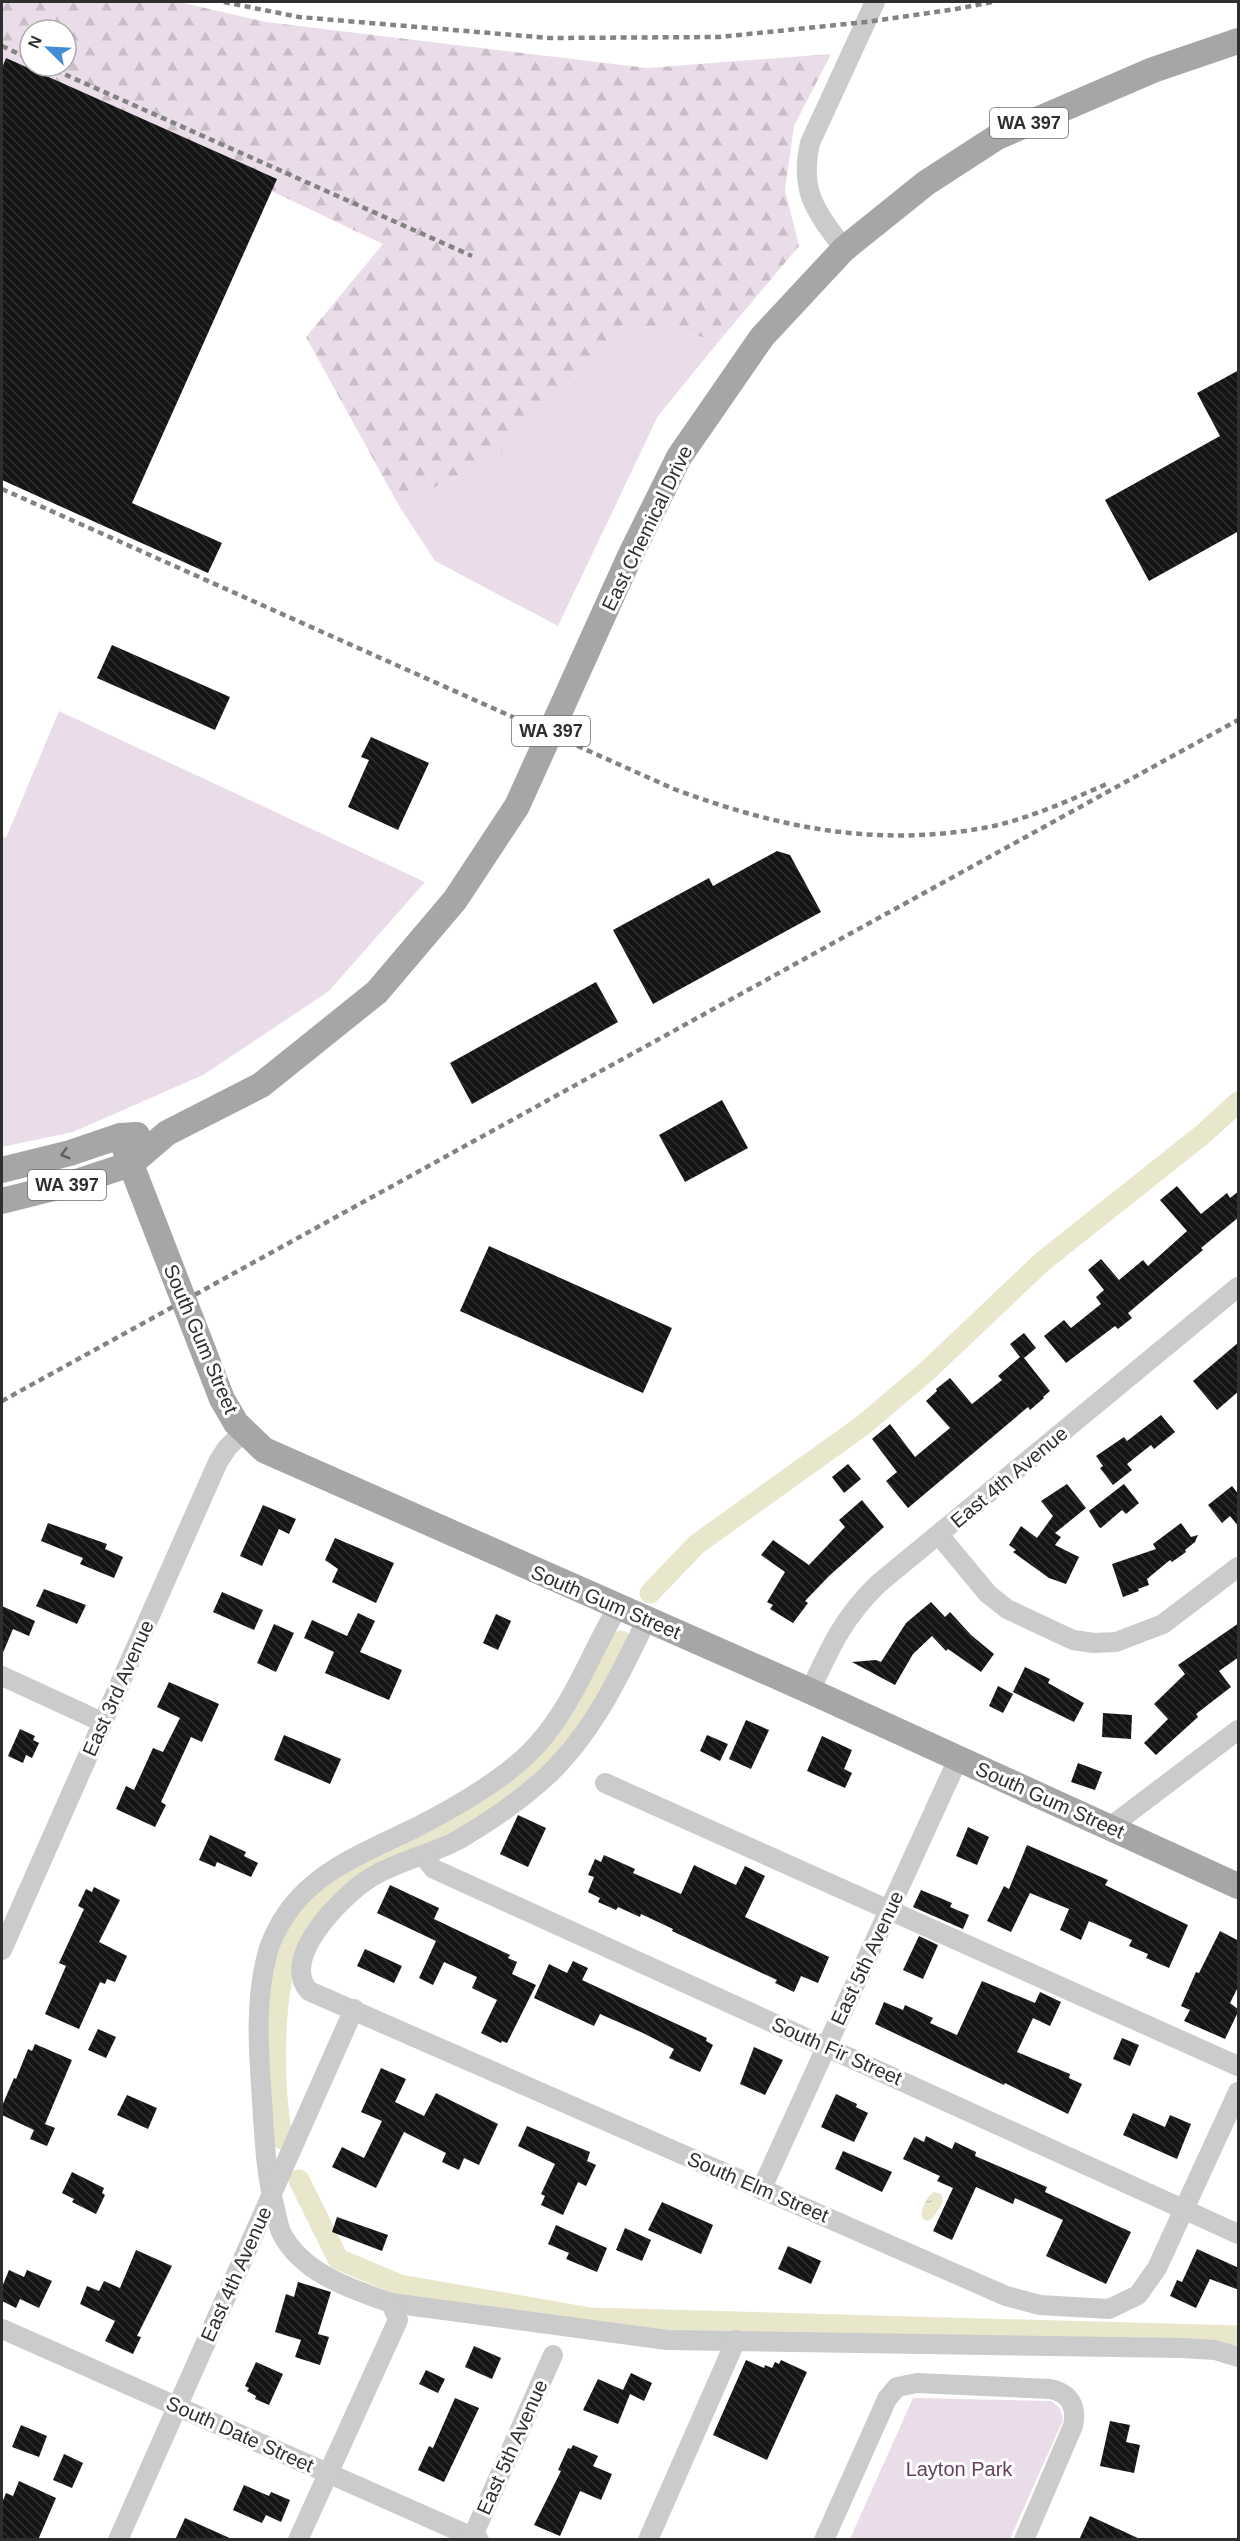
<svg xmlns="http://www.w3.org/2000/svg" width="1240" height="2541" font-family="Helvetica,sans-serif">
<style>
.green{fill:#eadde9}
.forest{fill:url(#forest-firs);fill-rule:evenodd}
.water{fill:url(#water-ripples)}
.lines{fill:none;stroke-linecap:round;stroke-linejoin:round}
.canal{stroke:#e8e6cb;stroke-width:21}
.building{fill:url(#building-back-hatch)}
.minor{stroke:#cbcbcb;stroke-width:20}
.major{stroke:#a6a6a6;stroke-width:26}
.rail{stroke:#838383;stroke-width:4.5;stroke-dasharray:6 4.5;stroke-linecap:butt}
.oneway{stroke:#5e5e5e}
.labels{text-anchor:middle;stroke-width:6;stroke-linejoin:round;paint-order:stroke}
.shield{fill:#fff;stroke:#6d6d6d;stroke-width:1.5}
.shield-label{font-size:18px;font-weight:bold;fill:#2e2e2e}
.street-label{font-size:20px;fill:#2e2e2e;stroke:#fff}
.park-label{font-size:20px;fill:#654061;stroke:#fff}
</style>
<defs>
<pattern id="forest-firs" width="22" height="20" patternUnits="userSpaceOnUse" patternTransform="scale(1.5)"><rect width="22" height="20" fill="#eadde9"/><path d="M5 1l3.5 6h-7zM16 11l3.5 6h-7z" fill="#c9bec8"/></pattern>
<pattern id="water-ripples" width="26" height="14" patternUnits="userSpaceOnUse" patternTransform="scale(1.5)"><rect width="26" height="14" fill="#e8e6cb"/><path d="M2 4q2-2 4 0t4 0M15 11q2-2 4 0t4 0" fill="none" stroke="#c7c6af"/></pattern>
<pattern id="building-back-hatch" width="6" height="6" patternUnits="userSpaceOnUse" patternTransform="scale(1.5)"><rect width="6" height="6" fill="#151515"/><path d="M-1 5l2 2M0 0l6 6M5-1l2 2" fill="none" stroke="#2f2f2f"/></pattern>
</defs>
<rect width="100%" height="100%" fill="#fff"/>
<g class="green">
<path d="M625,324L720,340L658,416L558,626L435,561L398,504L499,457Z"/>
<path d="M59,711L425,882L329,991L203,1075L73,1132L2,1147V836L6,838Z"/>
<path d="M913,2398L1051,2401L1060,2408L1063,2420L1010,2539H850Z"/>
</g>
<path class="forest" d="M2,2H179L266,22L647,68L831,54L794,126L785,190L799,246L720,340L625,324L499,457L398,504L306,337L383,244L2,63ZM30,30H66V66H30Z"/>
<path class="water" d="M934,2192L941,2194L943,2202L933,2218L927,2221L922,2218C920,2210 927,2196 934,2192Z"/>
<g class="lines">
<g class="canal">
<path d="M650,1593L697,1544L862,1426L927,1371L1043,1261L1202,1135L1238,1102"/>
<path d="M282,2139C273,2083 270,1990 295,1938C310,1907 344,1875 375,1859C408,1842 446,1833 478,1813C548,1769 583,1712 621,1641"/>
<path d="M299,2180L338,2259L400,2285L590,2318L1238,2336"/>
</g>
</g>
<g class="building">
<path d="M6,58L277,179L132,503L222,543L208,573L2,480V68Z"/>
<path d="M1239,370V531L1149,581L1105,500L1220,436L1197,393Z"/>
<path d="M112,645L230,697L215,730L97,678Z"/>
<path d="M371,737L429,763L398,830L348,807L369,760L361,757Z"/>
<path d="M777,851L790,855L821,912L653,1004L613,930L709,878L713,886Z"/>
<path d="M596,982L618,1022L472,1104L450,1063Z"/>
<path d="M722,1100L748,1148L685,1182L659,1135Z"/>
<path d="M1177,1186L1201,1214L1227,1193L1230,1198L1239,1191V1217L1201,1248L1203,1250L1128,1313L1132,1318L1118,1329L1115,1326L1066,1363L1044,1336L1064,1320L1071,1328L1101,1304L1096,1297L1104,1290L1088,1270L1101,1259L1119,1280L1143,1260L1148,1266L1187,1231L1160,1200Z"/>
<path d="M489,1246L672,1328L643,1393L460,1311Z"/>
<path d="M1024,1333L1036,1348L1024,1358L1050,1391L1043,1397L1044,1398L1030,1410L1028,1407L908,1508L886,1481L897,1472L872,1439L890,1424L915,1457L950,1428L926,1401L937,1391L936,1389L950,1378L972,1404L1002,1380L998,1376L1020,1357L1010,1344Z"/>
<path d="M1239,1342V1391L1217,1410L1193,1381Z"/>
<path d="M1161,1415L1175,1432L1154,1449L1151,1445L1127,1464L1132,1470L1113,1485L1100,1468L1103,1466L1096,1456L1124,1437L1127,1441Z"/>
<path d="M848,1464L861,1479L844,1493L832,1477Z"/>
<path d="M1067,1484L1086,1508L1055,1533L1061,1537L1055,1545L1079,1557L1066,1584L1049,1578L1013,1552L1016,1550L1009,1545L1021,1526L1037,1538L1053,1516L1041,1501Z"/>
<path d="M1124,1484L1139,1503L1126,1514L1122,1510L1101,1528L1099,1527L1089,1511Z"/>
<path d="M1232,1486L1239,1495V1527L1230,1516L1222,1523L1208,1505Z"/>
<path d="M862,1500L884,1527L829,1576L805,1601L808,1603L793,1623L770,1609L773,1605L767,1602L785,1572L761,1555L773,1540L809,1565L845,1527L839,1520Z"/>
<path d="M263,1505L296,1519L289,1534L279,1529L262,1566L240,1556Z"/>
<path d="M48,1523L107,1544L105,1549L123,1557L114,1578L80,1564L83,1558L41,1541Z"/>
<path d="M1181,1523L1191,1537L1198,1535L1195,1542L1185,1550L1186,1552L1172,1562L1170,1560L1147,1579L1149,1585L1138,1589L1139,1591L1123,1597L1112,1564L1156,1549L1153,1544Z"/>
<path d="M335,1538L394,1563L376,1603L332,1582L338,1569L325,1560Z"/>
<path d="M44,1589L86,1605L77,1624L36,1606Z"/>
<path d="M222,1592L263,1610L254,1630L213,1612Z"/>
<path d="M931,1602L945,1617L950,1612L971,1635L994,1654L981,1672L948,1649L946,1651L932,1636L913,1654L895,1685L852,1662L876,1660L881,1662L906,1623Z"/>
<path d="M2,1606L35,1621L29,1636L13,1629L2,1655Z"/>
<path d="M358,1613L375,1621L360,1652L402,1670L389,1700L325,1673L334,1652L304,1638L312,1620L347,1636Z"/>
<path d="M496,1614L511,1621L498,1650L483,1643Z"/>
<path d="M1239,1623V1657L1219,1671L1231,1687L1196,1714L1198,1717L1156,1755L1144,1743L1168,1719L1154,1704L1185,1674L1178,1665Z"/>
<path d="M274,1624L294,1633L276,1672L257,1663Z"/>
<path d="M1025,1667L1050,1679L1048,1683L1084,1703L1074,1722L1013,1692Z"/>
<path d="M169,1682L219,1704L202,1742L191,1737L161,1802L166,1805L155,1827L116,1809L126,1786L134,1790L153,1748L163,1752L180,1718L157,1707Z"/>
<path d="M998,1686L1013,1694L1003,1713L989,1706Z"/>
<path d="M1103,1713L1132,1715L1131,1739L1102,1737Z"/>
<path d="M746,1720L769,1730L751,1769L729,1759Z"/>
<path d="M20,1729L35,1736L33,1740L39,1743L32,1758L26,1755L23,1763L8,1756Z"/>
<path d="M284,1735L341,1759L330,1784L274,1760Z"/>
<path d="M707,1735L728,1744L720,1761L700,1751Z"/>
<path d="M822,1736L852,1750L844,1769L852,1773L845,1788L807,1771Z"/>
<path d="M1078,1763L1102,1772L1095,1790L1071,1782Z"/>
<path d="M518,1815L546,1828L528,1867L500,1854Z"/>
<path d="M968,1827L989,1837L977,1865L956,1856Z"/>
<path d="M210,1835L246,1852L244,1856L258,1863L251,1877L217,1862L215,1867L199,1860Z"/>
<path d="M1027,1845L1108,1880L1105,1885L1188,1925L1169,1968L1146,1958L1148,1954L1129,1946L1132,1940L1089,1921L1081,1940L1060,1930L1069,1909L1030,1893L1011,1932L987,1921L1004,1886L1009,1889Z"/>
<path d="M604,1855L635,1869L633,1873L681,1894L694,1865L736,1885L745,1866L765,1876L745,1917L829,1957L818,1983L801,1976L794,1992L775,1983L777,1980L672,1931L673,1929L641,1914L640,1917L618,1907L616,1910L598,1902L600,1898L588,1892L594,1877L588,1875L595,1859L601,1862Z"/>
<path d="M390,1885L439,1908L434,1919L510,1955L508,1958L517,1962L512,1974L536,1985L507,2043L502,2041L501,2043L481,2033L497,2000L472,1988L477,1977L444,1962L433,1985L419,1978L436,1941L377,1913Z"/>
<path d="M94,1887L120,1900L99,1942L127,1956L115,1982L107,1979L105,1984L100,1982L79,2029L45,2014L66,1966L59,1963L84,1909L78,1906L86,1889L92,1892Z"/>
<path d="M921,1890L952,1903L950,1907L969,1915L963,1929L913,1907Z"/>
<path d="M1220,1931L1239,1941V1985L1230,2003L1239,2010L1225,2039L1184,2021L1190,2010L1181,2006L1196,1972L1199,1973Z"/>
<path d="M919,1936L938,1945L923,1979L903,1970Z"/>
<path d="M365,1949L402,1966L394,1983L357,1966Z"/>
<path d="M573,1961L588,1968L582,1980L707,2038L706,2041L713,2045L700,2072L669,2058L674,2049L643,2033L600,2014L594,2026L534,1998L549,1964L567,1973Z"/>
<path d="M982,1981L1035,2003L1040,1992L1061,2002L1050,2026L1033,2018L1017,2052L1070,2074L1069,2078L1082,2084L1068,2114L1005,2083L1004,2085L875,2024L884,2002L903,2010L905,2005L933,2018L930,2023L957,2035Z"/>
<path d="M98,2029L116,2037L106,2058L88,2050Z"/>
<path d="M1122,2038L1139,2045L1130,2066L1113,2059Z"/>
<path d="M35,2044L72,2060L45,2124L55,2128L47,2146L30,2139L34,2130L2,2115V2106L14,2078L16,2079L28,2049L32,2051Z"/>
<path d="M754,2047L783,2060L765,2095L740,2084Z"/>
<path d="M381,2068L406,2079L395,2102L424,2116L436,2093L498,2124L479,2165L464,2158L459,2170L442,2162L446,2153L404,2132L376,2188L332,2167L342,2147L364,2158L382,2121L361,2112Z"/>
<path d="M836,2094L857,2104L856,2107L868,2113L854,2142L821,2127Z"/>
<path d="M127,2095L157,2108L148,2129L117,2115Z"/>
<path d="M1133,2113L1165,2127L1170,2115L1191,2124L1177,2159L1123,2135Z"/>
<path d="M527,2126L590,2152L587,2161L596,2165L586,2186L578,2182L563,2215L541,2205L545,2196L541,2194L555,2164L518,2146Z"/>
<path d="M926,2136L952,2149L955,2142L976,2152L975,2156L1047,2187L1045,2192L1131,2232L1106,2284L1046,2256L1063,2220L1015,2198L1013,2204L976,2187L952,2240L933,2231L953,2188L937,2181L940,2176L903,2159L914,2137L924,2142Z"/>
<path d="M843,2151L892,2172L882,2192L835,2169Z"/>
<path d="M72,2172L104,2188L102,2193L105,2195L96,2214L72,2202L74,2199L62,2193Z"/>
<path d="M662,2202L713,2225L701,2254L648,2230Z"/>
<path d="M337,2217L388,2235L382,2251L332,2232Z"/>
<path d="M556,2225L607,2248L597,2272L566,2259L569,2253L548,2244Z"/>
<path d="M625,2228L651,2240L642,2261L616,2250Z"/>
<path d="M788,2246L821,2261L811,2284L778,2269Z"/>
<path d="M1197,2249L1239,2268V2290L1210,2279L1196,2308L1170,2296L1177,2280L1182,2282Z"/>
<path d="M136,2250L172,2266L137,2336L141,2337L133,2354L105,2341L115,2321L80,2304L87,2286L99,2291L104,2281L120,2288Z"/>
<path d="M9,2270L24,2277L27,2270L52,2281L39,2308L20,2299L16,2308L2,2301V2287Z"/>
<path d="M298,2282L331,2292L318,2334L329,2337L320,2365L295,2357L301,2340L275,2332L286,2294L294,2297Z"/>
<path d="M474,2346L501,2358L492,2379L465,2367Z"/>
<path d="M746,2360L764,2368L765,2365L772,2368L775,2362L779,2364L781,2360L807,2372L767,2460L713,2435Z"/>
<path d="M256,2362L283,2374L269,2405L255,2399L256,2396L247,2391L249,2388L245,2386Z"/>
<path d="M426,2370L445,2379L438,2393L419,2384Z"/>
<path d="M631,2373L652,2383L644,2401L630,2394L618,2424L583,2410L598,2379L623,2390Z"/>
<path d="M455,2398L479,2408L444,2482L418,2470L429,2446L433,2448Z"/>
<path d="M1110,2421L1130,2425L1126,2442L1140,2445L1134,2473L1100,2466Z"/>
<path d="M21,2425L47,2436L39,2457L12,2447Z"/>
<path d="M573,2445L598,2456L593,2466L612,2474L601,2500L580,2491L560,2536L534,2525L561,2471L558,2470L568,2448L571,2449Z"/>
<path d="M64,2454L83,2463L72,2488L53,2480Z"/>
<path d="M19,2481L56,2498L38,2540H2V2503L6,2493L13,2496Z"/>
<path d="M244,2485L269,2496L271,2492L290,2500L281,2522L266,2515L262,2523L233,2510Z"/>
<path d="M1090,2516L1142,2540H1079Z"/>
<path d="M185,2518L234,2540H175Z"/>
</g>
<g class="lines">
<g class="minor">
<path d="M844,249C816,211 799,192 810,143L875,2"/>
<path d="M939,1535L988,1594L1007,1609L1073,1640L1094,1643L1116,1642L1163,1624L1238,1567"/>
<path d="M618,1607C588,1657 570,1715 526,1756C495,1785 454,1808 417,1827C370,1850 317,1869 287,1913C279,1924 270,1942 267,1955C253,2008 260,2064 263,2117C265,2149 267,2178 275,2209C277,2216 278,2225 281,2232C301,2273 351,2289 391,2303L667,2340L1181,2348L1215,2350L1238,2357"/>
<path d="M647,1619C620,1675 593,1733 547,1776C521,1800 489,1822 458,1840C430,1855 397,1861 370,1878C343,1895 279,1958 309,1991L1006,2296L1040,2305L1109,2309L1138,2295L1157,2268L1238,2092"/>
<path d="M2,1676L102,1722"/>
<path d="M810,1691C830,1648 843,1618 878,1584L1238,1287"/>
<path d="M605,1783L1238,2066"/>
<path d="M1110,1827L1238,1730"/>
<path d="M423,1856L434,1869L1238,2234"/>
<path d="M2,1950L218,1462L227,1448L243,1432"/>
<path d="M761,2190L958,1759"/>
<path d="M2,2329L479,2540"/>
<path d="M118,2540L354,2009"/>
<path d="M298,2540L398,2320L391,2303"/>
<path d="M471,2540L553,2355"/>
<path d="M648,2540L736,2340"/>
<path d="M824,2540L887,2399L897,2387L917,2383L1050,2389C1070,2393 1077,2406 1073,2426L1024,2540"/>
</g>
<g class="major">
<path d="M120,1136L222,1399L236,1423L264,1450L810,1691L1238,1886"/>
<path d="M2,1170L70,1153L120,1136L137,1135"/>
<path d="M2,1201L70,1184L131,1164L167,1133L261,1085L377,992L455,900L517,806L630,556L679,457L762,337L844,249L926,183L997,137L1153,70L1238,41"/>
</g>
<g class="rail">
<path d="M224,2L299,17L549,38L719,37L866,22L956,9L992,2"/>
<path d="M2,46L30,59"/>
<path d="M46,66L472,256"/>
<path d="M2,489L674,789C779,828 877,848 989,827C1031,818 1070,800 1109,783"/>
<path d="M2,1401L1238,720"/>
</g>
</g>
<defs><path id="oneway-chevron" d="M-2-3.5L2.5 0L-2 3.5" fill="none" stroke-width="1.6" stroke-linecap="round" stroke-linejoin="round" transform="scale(1.5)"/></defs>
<use class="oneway" href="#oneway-chevron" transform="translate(65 1154) rotate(164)"/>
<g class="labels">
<g class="shield">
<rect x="990" y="108" width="78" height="30" rx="4.5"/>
<rect x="512" y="716" width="78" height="30" rx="4.5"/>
<rect x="28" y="1170" width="78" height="30" rx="4.5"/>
</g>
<g class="shield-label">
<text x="1029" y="129">WA 397</text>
<text x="551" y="737">WA 397</text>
<text x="67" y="1191">WA 397</text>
</g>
<g class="street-label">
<text transform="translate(647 528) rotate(-64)" y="7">East Chemical Drive</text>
<text transform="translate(201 1339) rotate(67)" y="7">South Gum Street</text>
<text transform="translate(1009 1477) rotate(-40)" y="7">East 4th Avenue</text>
<text transform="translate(606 1602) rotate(23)" y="7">South Gum Street</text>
<text transform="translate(118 1688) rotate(-66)" y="7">East 3rd Avenue</text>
<text transform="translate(1050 1800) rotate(24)" y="7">South Gum Street</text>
<text transform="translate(867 1958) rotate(-65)" y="7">East 5th Avenue</text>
<text transform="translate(837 2051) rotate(24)" y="7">South Fir Street</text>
<text transform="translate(758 2187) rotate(23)" y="7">South Elm Street</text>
<text transform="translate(236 2274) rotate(-66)" y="7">East 4th Avenue</text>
<text transform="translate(240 2434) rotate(24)" y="7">South Date Street</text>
<text transform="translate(512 2447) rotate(-66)" y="7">East 5th Avenue</text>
</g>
<g class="park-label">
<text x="959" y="2476">Layton Park</text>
</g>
</g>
<rect width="1240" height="2541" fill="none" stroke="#2e2e2e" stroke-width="6"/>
<g transform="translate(48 48) rotate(294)"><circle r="28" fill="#ffffff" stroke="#ababab" stroke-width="1.5"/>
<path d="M0-4.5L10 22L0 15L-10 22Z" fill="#418cd3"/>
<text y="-9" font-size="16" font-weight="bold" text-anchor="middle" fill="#2e2e2e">N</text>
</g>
</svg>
